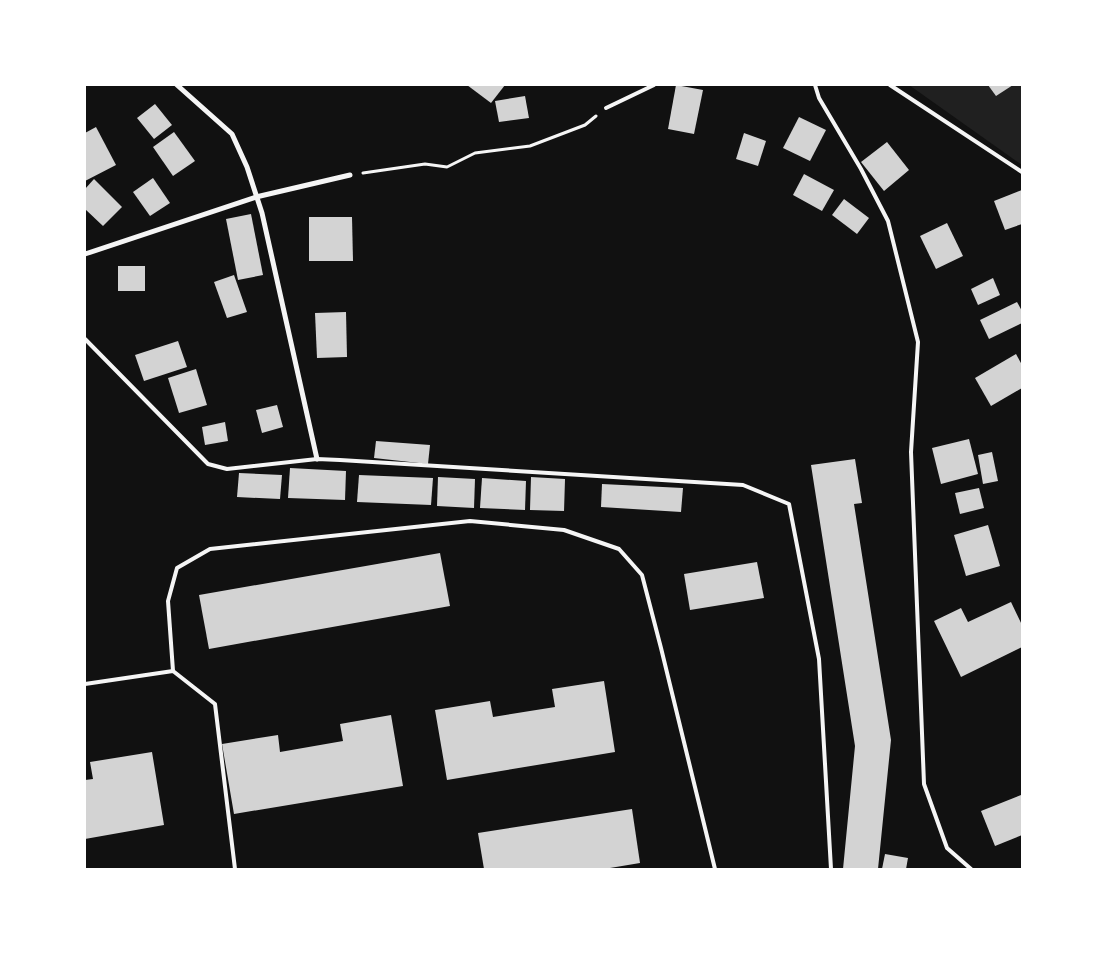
<svg xmlns="http://www.w3.org/2000/svg" width="1107" height="954" font-family="'Alegreya Sans',sans-serif">
<style>
.green{fill:#202020}
.building{fill:#d3d3d3}
.lines{fill:none;stroke-linecap:round;stroke-linejoin:round}
.path{stroke:#f5f5f5;stroke-width:3}
.service{stroke:#f5f5f5;stroke-width:4}
.minor{stroke:#f5f5f5;stroke-width:5}
</style>
<rect width="100%" height="100%" fill="#111"/>
<path class="green" d="M909,85H1022V165Z"/>
<g class="building">
<path d="M467,85H505L491,103Z"/>
<path d="M676,85L703,90L694,134L668,129Z"/>
<path d="M988,85H1013L996,96Z"/>
<path d="M525,96L529,118L499,122L495,101Z"/>
<path d="M155,104L172,125L154,139L137,118Z"/>
<path d="M799,117L826,130L810,161L783,148Z"/>
<path d="M96,127L116,165L85,181V133Z"/>
<path d="M174,132L195,161L173,176L153,147Z"/>
<path d="M744,133L766,141L758,166L736,159Z"/>
<path d="M887,142L909,170L884,191L861,162Z"/>
<path d="M804,174L834,190L822,211L793,195Z"/>
<path d="M153,178L170,203L150,216L133,192Z"/>
<path d="M94,179L122,207L103,226L85,209V189Z"/>
<path d="M1022,190V224L1005,230L994,201Z"/>
<path d="M844,199L869,218L857,234L832,215Z"/>
<path d="M251,214L263,275L238,280L226,219Z"/>
<path d="M309,217H352L353,261H309Z"/>
<path d="M947,223L963,256L936,269L920,236Z"/>
<rect x="118" y="266" width="27" height="25"/>
<path d="M234,275L247,312L227,318L214,282Z"/>
<path d="M993,278L1000,295L978,305L971,289Z"/>
<path d="M1017,302L1022,311V323L989,339L980,320Z"/>
<path d="M346,312L347,357L317,358L315,313Z"/>
<path d="M178,341L187,367L144,381L135,355Z"/>
<path d="M1016,354L1022,365V388L991,406L975,378Z"/>
<path d="M196,369L207,405L179,413L168,378Z"/>
<path d="M277,405L283,427L262,433L256,410Z"/>
<path d="M225,422L228,441L205,445L202,427Z"/>
<path d="M969,439L978,474L941,484L932,448Z"/>
<path d="M376,441L430,445L428,464L374,458Z"/>
<path d="M992,452L998,481L983,484L978,455Z"/>
<path d="M855,459L862,503L854,504L891,740L878,869H843L855,746L811,465Z"/>
<path d="M290,468L346,471L345,500L288,498Z"/>
<path d="M239,473L282,475L280,499L237,497Z"/>
<path d="M359,475L433,478L431,505L357,502Z"/>
<path d="M438,477L475,479L474,508L437,506Z"/>
<path d="M531,477L565,479L564,511L530,510Z"/>
<path d="M482,478L526,481L525,510L480,508Z"/>
<path d="M602,484L683,488L681,512L601,507Z"/>
<path d="M979,488L984,508L960,514L955,493Z"/>
<path d="M988,525L1000,566L966,576L954,535Z"/>
<path d="M440,553L450,606L209,649L199,595Z"/>
<path d="M757,562L764,598L690,610L684,574Z"/>
<path d="M1011,602L1022,625V647L961,677L934,621L961,608L968,622Z"/>
<path d="M604,681L615,752L447,780L435,710L490,701L493,717L555,707L552,689Z"/>
<path d="M391,715L403,786L234,814L222,744L278,735L280,752L343,741L340,724Z"/>
<path d="M152,752L164,825L85,839V780L93,779L90,762Z"/>
<path d="M1021,795L1022,835L995,846L981,811Z"/>
<path d="M632,809L640,863L604,869H484L478,833Z"/>
<path d="M885,854L908,858L906,869H882Z"/>
</g>
<g class="lines">
<path class="path" d="M363,173L425,164L447,167L475,153L530,146L585,125L596,116"/>
<g class="service">
<path d="M815,85L819,98L861,169L888,221L918,342L911,452L924,784L947,848L971,869"/>
<path d="M890,85L1022,172"/>
<path d="M606,108L654,85"/>
<path d="M85,339L208,464L227,469L317,459L340,460L743,485L789,504L819,659L831,869"/>
<path d="M173,671L168,601L177,568L210,549L470,521L564,530L619,549L642,575L661,648L715,869"/>
<path d="M85,684L173,671L215,704L235,869"/>
</g>
<g class="minor">
<path d="M177,85L232,134L247,167L262,213L317,459"/>
<path d="M85,254L256,197L350,175"/>
</g>
</g>
<rect width="1107" height="954" fill="none" stroke="#ffffff" stroke-width="172"/>
</svg>
